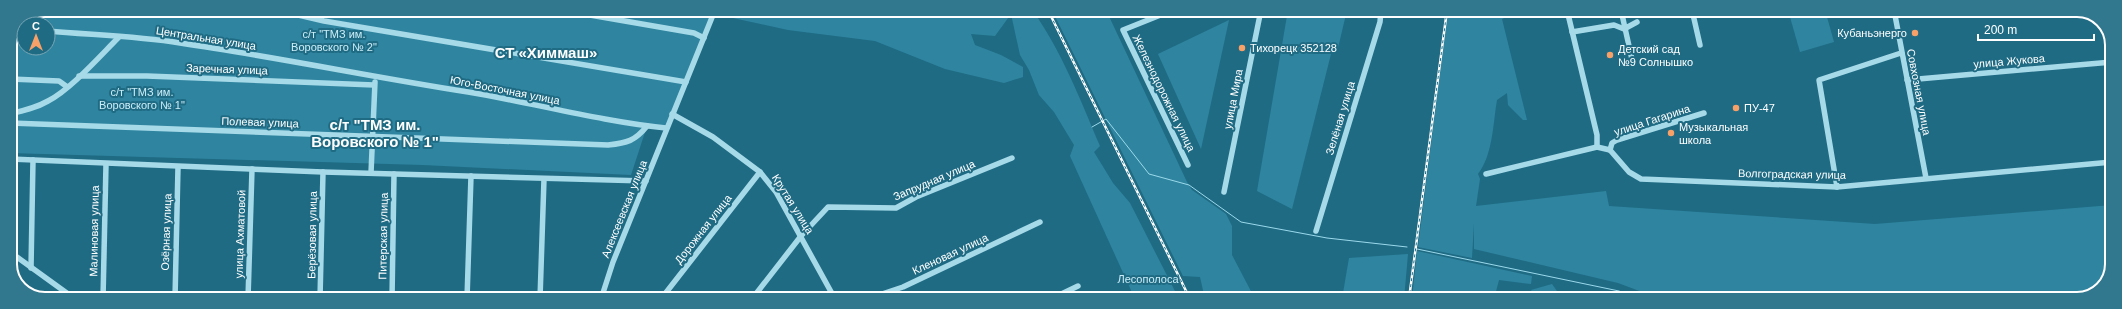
<svg xmlns="http://www.w3.org/2000/svg" width="2122" height="309" font-family="Arial,sans-serif">
<style>
.green{fill:#2f85a0;fill-rule:evenodd}
.lines{fill:none;stroke-linecap:round;stroke-linejoin:round}
.stream{stroke:#9bd9eb;stroke-width:1}
.minor{stroke:#a7dae9;stroke-width:5.5}
.rail-casing{stroke:#fff;stroke-width:2.5}
.rail{stroke:#1f6b84;stroke-width:1;stroke-dasharray:3;stroke-linecap:butt}
.poi-dot{fill:#f7a067;stroke:#1f6b84;stroke-width:1.5}
.labels{text-anchor:middle;stroke-width:4;stroke-linejoin:round;paint-order:stroke}
.poi-label{font-size:11px;fill:#fff;stroke:#1f6b84;text-anchor:start}
.park-label{font-size:11px;fill:#cbedf7;stroke:#1f6b84}
.street-label{font-size:11px;fill:#fff;stroke:#1f6b84}
.district-label{font-size:15px;font-weight:bold;fill:#fff;stroke:#1f6b84}
.rim{fill:none;stroke:#fff;stroke-width:2}
</style>
<rect width="100%" height="100%" fill="#1f6b84"/>
<g class="green">
<path d="M45,10H715L666,128L647,126L631,175L423,165L10,153V45L20,20ZM24,24H48V48H24Z"/>
<path d="M731,10L1033,11C1062,52 1080,99 1100,146L1094,152L1113,183L1130,203L1179,299H1135L1070,156L1074,145L1054,112L1039,95L1029,70L1020,55L1011,14L995,36L971,34L975,45L1001,55L1023,67V77L1004,83L945,69L875,41L788,30L733,18Z"/>
<path d="M1052,10H1106L1187,182L1192,190L1226,214L1232,226V255L1255,299H1205L1200,277L1183,276Z"/>
<path d="M1288,10H1347L1338,48L1332,50L1292,209L1257,191Z"/>
<path d="M1448,10H1524L1502,19L1527,120H1523L1508,105L1507,93L1497,100C1493,123 1493,155 1478,174L1480,179L1476,206L1606,191L1609,206L1875,224L2112,205V269L2098,291L2025,299H1661L1618,283L1474,249V223L1472,258L1418,247Z"/>
<path d="M1788,10H1825L1834,42L1800,52Z"/>
<path d="M1229,20L1201,149L1158,54Z"/>
<path d="M1417,251L1532,276L1531,284L1499,280L1494,299H1412Z"/>
<path d="M1408,254L1404,299H1342L1349,258Z"/>
<path d="M1552,284L1559,294L1558,299H1537L1531,290Z"/>
</g>
<g class="lines">
<g class="stream">
<path d="M1092,127L1106,119L1149,174L1189,185L1241,222L1327,238L1407,247"/>
<path d="M1417,249L1619,291L1640,299"/>
<path d="M1852,295L1888,294"/>
<path d="M1840,299L1843,296"/>
</g>
<g class="minor">
<path d="M277,10L324,21L686,82"/>
<path d="M561,10L694,33L704,38"/>
<path d="M1173,10L1123,30L1188,165"/>
<path d="M1567,10L1597,135V147"/>
<path d="M1621,10L1633,64"/>
<path d="M1692,10L1700,45"/>
<path d="M1894,10L1926,178"/>
<path d="M17,29H24"/>
<path d="M48,31C92,35 136,36 180,43C276,57 372,77 468,92C534,103 599,121 666,128"/>
<path d="M1572,32L1614,25L1624,29L1637,22"/>
<path d="M79,76H147L374,85"/>
<path d="M10,79L59,81L66,86"/>
<path d="M1907,80L2112,62"/>
<path d="M10,114C23,111 36,108 48,101C71,89 100,56 119,37"/>
<path d="M672,114L713,137L760,172L776,192L835,299"/>
<path d="M10,123L608,145C627,143 635,141 647,126"/>
<path d="M1610,150L1612,143L1617,140L1704,113"/>
<path d="M10,159L323,172L646,181"/>
<path d="M371,173L375,82"/>
<path d="M1486,174L1597,147L1610,150L1629,172L1641,179L1837,187L2112,162"/>
<path d="M1837,187L1819,80L1901,53"/>
<path d="M1224,192L1261,10"/>
<path d="M1316,231L1380,22L1381,10"/>
<path d="M10,252L75,299"/>
<path d="M31,268L33,160"/>
<path d="M103,299L106,164"/>
<path d="M175,299L178,167"/>
<path d="M248,299L252,169"/>
<path d="M320,299L323,172"/>
<path d="M392,299L394,174"/>
<path d="M467,299L471,176"/>
<path d="M540,299L544,179"/>
<path d="M601,299L613,262L715,10"/>
<path d="M661,299L760,172"/>
<path d="M752,299L801,236L828,207L896,208L916,197L1012,158"/>
<path d="M867,299L903,287L1040,222"/>
<path d="M1051,299L1078,286"/>
</g>
<g class="rail-casing">
<g id="rail">
<path d="M1048,10L1190,299"/>
<path d="M1409,299L1447,10"/>
</g>
</g>
<use href="#rail" class="rail"/>
</g>
<g class="poi-dot">
<circle cx="1915" cy="33" r="4"/>
<circle cx="1242" cy="48" r="4"/>
<circle cx="1610" cy="55" r="4"/>
<circle cx="1736" cy="108" r="4"/>
<circle cx="1671" cy="133" r="4"/>
</g>
<g class="labels">
<g class="poi-label">
<text x="1907" y="37" text-anchor="end">Кубаньэнерго</text>
<text x="1250" y="52">Тихорецк 352128</text>
<text x="1618" y="53">Детский сад<tspan x="1618" dy="13">№9 Солнышко</tspan></text>
<text x="1744" y="112">ПУ-47</text>
<text x="1679" y="131">Музыкальная<tspan x="1679" dy="13">школа</tspan></text>
</g>
<g class="park-label">
<text x="334" y="38">с/т "ТМЗ им.<tspan x="334" dy="13">Воровского № 2"</tspan></text>
<text x="142" y="96">с/т "ТМЗ им.<tspan x="142" dy="13">Воровского № 1"</tspan></text>
<text x="1148" y="283">Лесополоса</text>
</g>
<g class="street-label">
<text transform="translate(206 38) rotate(9)" y="4">Центральная улица</text>
<text transform="translate(2009 61) rotate(-5)" y="4">улица Жукова</text>
<text transform="translate(227 69) rotate(2)" y="4">Заречная улица</text>
<text transform="translate(505 90) rotate(11)" y="4">Юго-Восточная улица</text>
<text transform="translate(1919 92) rotate(79)" y="4">Совхозная улица</text>
<text transform="translate(1164 93) rotate(64)" y="4">Железнодорожная улица</text>
<text transform="translate(1233 99) rotate(-79)" y="4">улица Мира</text>
<text transform="translate(1340 118) rotate(-73)" y="4">Зелёная улица</text>
<text transform="translate(1652 120) rotate(-18)" y="4">улица Гагарина</text>
<text transform="translate(260 122) rotate(2)" y="4">Полевая улица</text>
<text transform="translate(1792 174) rotate(1)" y="4">Волгоградская улица</text>
<text transform="translate(934 180) rotate(-23)" y="4">Запрудная улица</text>
<text transform="translate(793 204) rotate(58)" y="4">Крутая улица</text>
<text transform="translate(624 209) rotate(-68)" y="4">Алексеевская улица</text>
<text transform="translate(703 229) rotate(-52)" y="4">Дорожная улица</text>
<text transform="translate(94 231) rotate(-89)" y="4">Малиновая улица</text>
<text transform="translate(166 232) rotate(-88)" y="4">Озёрная улица</text>
<text transform="translate(240 234) rotate(-88)" y="4">улица Ахматовой</text>
<text transform="translate(312 235) rotate(-89)" y="4">Берёзовая улица</text>
<text transform="translate(383 236) rotate(-89)" y="4">Питерская улица</text>
<text transform="translate(950 254) rotate(-25)" y="4">Кленовая улица</text>
</g>
<g class="district-label">
<text x="546" y="58">СТ «Химмаш»</text>
<text x="375" y="130">с/т "ТМЗ им.<tspan x="375" dy="17">Воровского № 1"</tspan></text>
</g>
</g>
<path d="M0 0H2122V309H0ZM45 17H2077A28 28 0 0 1 2105 45V264A28 28 0 0 1 2077 292H45A28 28 0 0 1 17 264V45A28 28 0 0 1 45 17Z" fill="#31778e" fill-rule="evenodd"/>
<path class="rim" d="M45 17H2077A28 28 0 0 1 2105 45V264A28 28 0 0 1 2077 292H45A28 28 0 0 1 17 264V45A28 28 0 0 1 45 17Z"/>
<g transform="translate(36 36)"><circle r="19" fill="#1f6b84" stroke="#79a6b5"/>
<path d="M0-3L7 15L0 10L-7 15Z" fill="#f7a067"/>
<text y="-6" font-size="11" font-weight="bold" text-anchor="middle" fill="#ffffff">С</text>
</g>
<path d="M1978 34v6h116v-6" fill="none" stroke="#ffffff" stroke-width="2"/>
<text x="1984" y="34" font-size="12" fill="#ffffff" stroke="#1f6b84" stroke-width="3" paint-order="stroke">200 m</text>
</svg>
